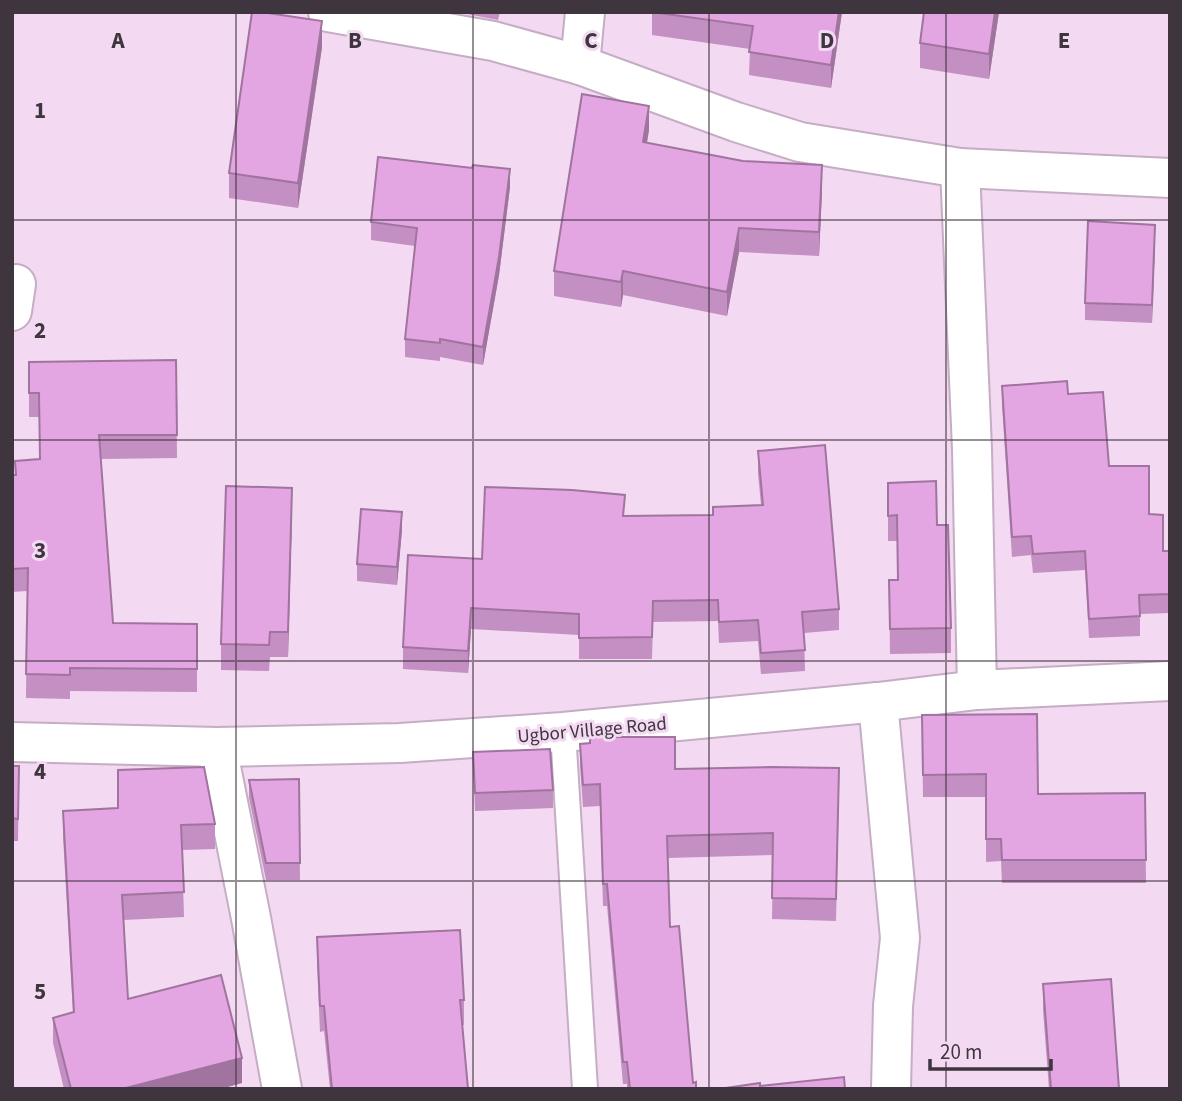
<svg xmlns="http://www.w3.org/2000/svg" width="1182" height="1101" font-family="'Source Sans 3',sans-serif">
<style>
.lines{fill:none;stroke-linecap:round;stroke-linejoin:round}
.service-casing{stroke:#c5adc4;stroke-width:28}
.minor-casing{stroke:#c5adc4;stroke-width:42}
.tertiary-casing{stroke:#c5adc4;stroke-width:42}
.service{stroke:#fff;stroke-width:24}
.minor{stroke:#fff;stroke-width:38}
.tertiary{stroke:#fff;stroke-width:38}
.wall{fill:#c48fc2}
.shaded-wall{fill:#a0749e}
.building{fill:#e4a6e2;stroke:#a0749e;stroke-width:2}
.grid{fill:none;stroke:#3f353f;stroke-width:2;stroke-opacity:0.55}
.labels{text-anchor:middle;stroke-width:6;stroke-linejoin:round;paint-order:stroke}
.street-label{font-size:19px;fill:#3f353f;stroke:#f3d9f1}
.grid-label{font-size:23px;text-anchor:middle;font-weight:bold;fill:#3f353f;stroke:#f3d9f1;stroke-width:6;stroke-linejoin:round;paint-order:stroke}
</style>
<rect width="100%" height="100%" fill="#f3d9f1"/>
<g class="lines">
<g class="service-casing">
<path id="service" d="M563,732L585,1089"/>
</g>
<g class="minor-casing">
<g id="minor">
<path d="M328,12L493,41L580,65L736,122L800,142L960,168L1170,178"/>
<path d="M580,65L585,12"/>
<path d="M960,168L972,449L977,690"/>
<path d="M12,311L16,284"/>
<path d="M878,702L900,938L893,1006L891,1089"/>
<path d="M217,747L251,918L282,1089"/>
</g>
</g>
<g class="tertiary-casing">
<path id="tertiary" d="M12,742L217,747L400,743L563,732L878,702L977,690L1170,681"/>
</g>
<use href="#service" class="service"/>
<use href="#minor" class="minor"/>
<use href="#tertiary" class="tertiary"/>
</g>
<g class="wall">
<path d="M462,12H500L498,20L462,13Z"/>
<path d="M652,12H842L831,88L749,75L750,49L652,35Z"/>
<path d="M924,12H999L989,79L920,68V43Z"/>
<path d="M322,47L298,208L229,198V173Z"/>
<path d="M649,130L647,142L822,190L819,256L739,252L727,316L623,295L621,307L554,296V271Z"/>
<path d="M510,187L499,275L483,365L440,357V361L405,357V339L415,246L371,240V222Z"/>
<path d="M1155,243L1152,323L1085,320V303Z"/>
<path d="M176,360L177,458L100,459L113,623L197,624V692L70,691V699L26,698L27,591L12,592V475H15V461L40,459L39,417H29V362Z"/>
<path d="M1002,386L1068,394L1109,466L1149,514L1163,551H1170V613L1140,614V636L1089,638L1085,570L1033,573L1031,555L1012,557L1002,405Z"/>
<path d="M758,451L839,609V630L804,633L805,671L761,674L758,641L719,643L718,621L653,622L652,659H579V635L471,629L468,673L403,669V647L482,559L625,516L713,515L761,505L758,473Z"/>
<path d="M888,483L937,525L951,628V653L890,654L889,580H897V541H888Z"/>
<path d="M292,514L288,657H270L269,671L221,670V644Z"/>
<path d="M402,530L397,585L357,581V564Z"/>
<path d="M922,715L1038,794L1145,793L1146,883H1002L1001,861L986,862V797H923Z"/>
<path d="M580,744L675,769L839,790L836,921L772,919L773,855L668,858L670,927L693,1083L696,1089H627V1084H623L607,906H603L600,806L583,807L580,766Z"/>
<path d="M473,752L553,790V808L475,811Z"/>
<path d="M12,766H19L18,841H12Z"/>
<path d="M299,779L300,880H266L249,798V780Z"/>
<path d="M63,811L215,824V849L182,850L184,917L124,920L128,999L242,1083L220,1089H64L53,1043V1018L73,1013L63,836Z"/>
<path d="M317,937L464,1000V1025H462L468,1089H330L324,1031L320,1032L317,962Z"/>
<path d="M1043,984L1119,1089H1049L1043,1010Z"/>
</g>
<g class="shaded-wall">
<path d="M839,12H842L831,88V65Z"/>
<path d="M995,12H999L989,79V54Z"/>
<path d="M322,21V47L298,208V183Z"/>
<path d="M649,106V130L643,166V142Z"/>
<path d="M822,165V190L819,256V232Z"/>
<path d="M510,169V187L499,275L483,365V347Z"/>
<path d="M1155,225V243L1152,323V305Z"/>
<path d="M739,228V252L727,316V292Z"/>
<path d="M623,271V295L621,307V282Z"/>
<path d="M292,488V514L288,657V632Z"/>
<path d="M402,512V530L397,585V567Z"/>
<path d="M471,608V629L468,673V651Z"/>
<path d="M242,1058V1083L220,1089H122Z"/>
</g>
<g class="building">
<path d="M252,12H261L322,21L298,183L229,173Z"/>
<path d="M652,12H839L831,65L749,52L753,26Z"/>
<path d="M924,12H995L989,54L920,43Z"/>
<path d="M582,94L649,106L643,142L743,161L822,165L819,232L739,228L727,292L623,271L621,282L554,271Z"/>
<path d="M378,157L472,168L473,165L510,169L499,257L483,347L440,339V343L405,339L417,228L371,222Z"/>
<path d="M1088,221L1155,225L1152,305L1085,303Z"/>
<path d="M176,360L177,435H99L113,623L197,624V669L70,668V675L26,674L28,568L12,569V475H16L15,461L40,459L39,393H29V362Z"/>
<path d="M1067,381L1068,394L1103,392L1109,466H1149V514L1163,515V551H1170V594L1139,595L1140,616L1089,619L1085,551L1033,554L1031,536L1012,537L1002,386Z"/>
<path d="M825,445L839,609L802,612L805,650L761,653L758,620L719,622L718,600L653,601L652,637L579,638V614L471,608L468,651L403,647L408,555L482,559L485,487L572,490L625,495L623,516L713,515V507L763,505L758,451Z"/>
<path d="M936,481L937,525H948L951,628L890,629L889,580H898L897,515L888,516V483Z"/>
<path d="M226,486L292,488L288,632H270L269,645L221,644Z"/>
<path d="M361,509L402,512L397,567L357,564Z"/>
<path d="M1037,714L1038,794L1145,793L1146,860H1002L1001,839H986V774L923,775L922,715Z"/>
<path d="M590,737H675V769L771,767L839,768L836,899L772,898L773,833L667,836L670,927L679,926L693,1083L696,1082V1089H630L627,1062H623L607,884H603L600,784L583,785L580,744L590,743Z"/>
<path d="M550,749L553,790L475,793L473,752Z"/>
<path d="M12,766H19L18,819L12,818Z"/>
<path d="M204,767L215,824L181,825L184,892L122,895L128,999L221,975L242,1058L122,1089H71L53,1018L74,1012L63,811L118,808V770Z"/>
<path d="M299,779L300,863H266L249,780Z"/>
<path d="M460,930L464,1000H460L468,1089H332L324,1006H320L317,937Z"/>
<path d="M1111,979L1119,1089H1051L1043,984Z"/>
<path d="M844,1077L845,1089H719L760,1083V1086Z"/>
</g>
<path class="grid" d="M236,12V1089M473,12V1089M709,12V1089M946,12V1089M12,220H1170M12,440H1170M12,661H1170M12,881H1170"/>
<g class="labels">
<g class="street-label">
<text transform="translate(592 729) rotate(-5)" y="7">Ugbor Village Road</text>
</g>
</g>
<g class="grid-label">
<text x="118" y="48">A</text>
<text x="355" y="48">B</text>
<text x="591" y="48">C</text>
<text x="827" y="48">D</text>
<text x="1064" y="48">E</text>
<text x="40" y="118">1</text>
<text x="40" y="338">2</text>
<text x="40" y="558">3</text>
<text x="40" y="779">4</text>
<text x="40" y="999">5</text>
</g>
<rect width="1182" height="1101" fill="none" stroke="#3f353f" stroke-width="28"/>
<path d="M930 1059v10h121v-10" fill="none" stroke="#3f353f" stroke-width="3.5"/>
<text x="940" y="1059" font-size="21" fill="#3f353f" stroke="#f3d9f1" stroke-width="5" paint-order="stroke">20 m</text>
</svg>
